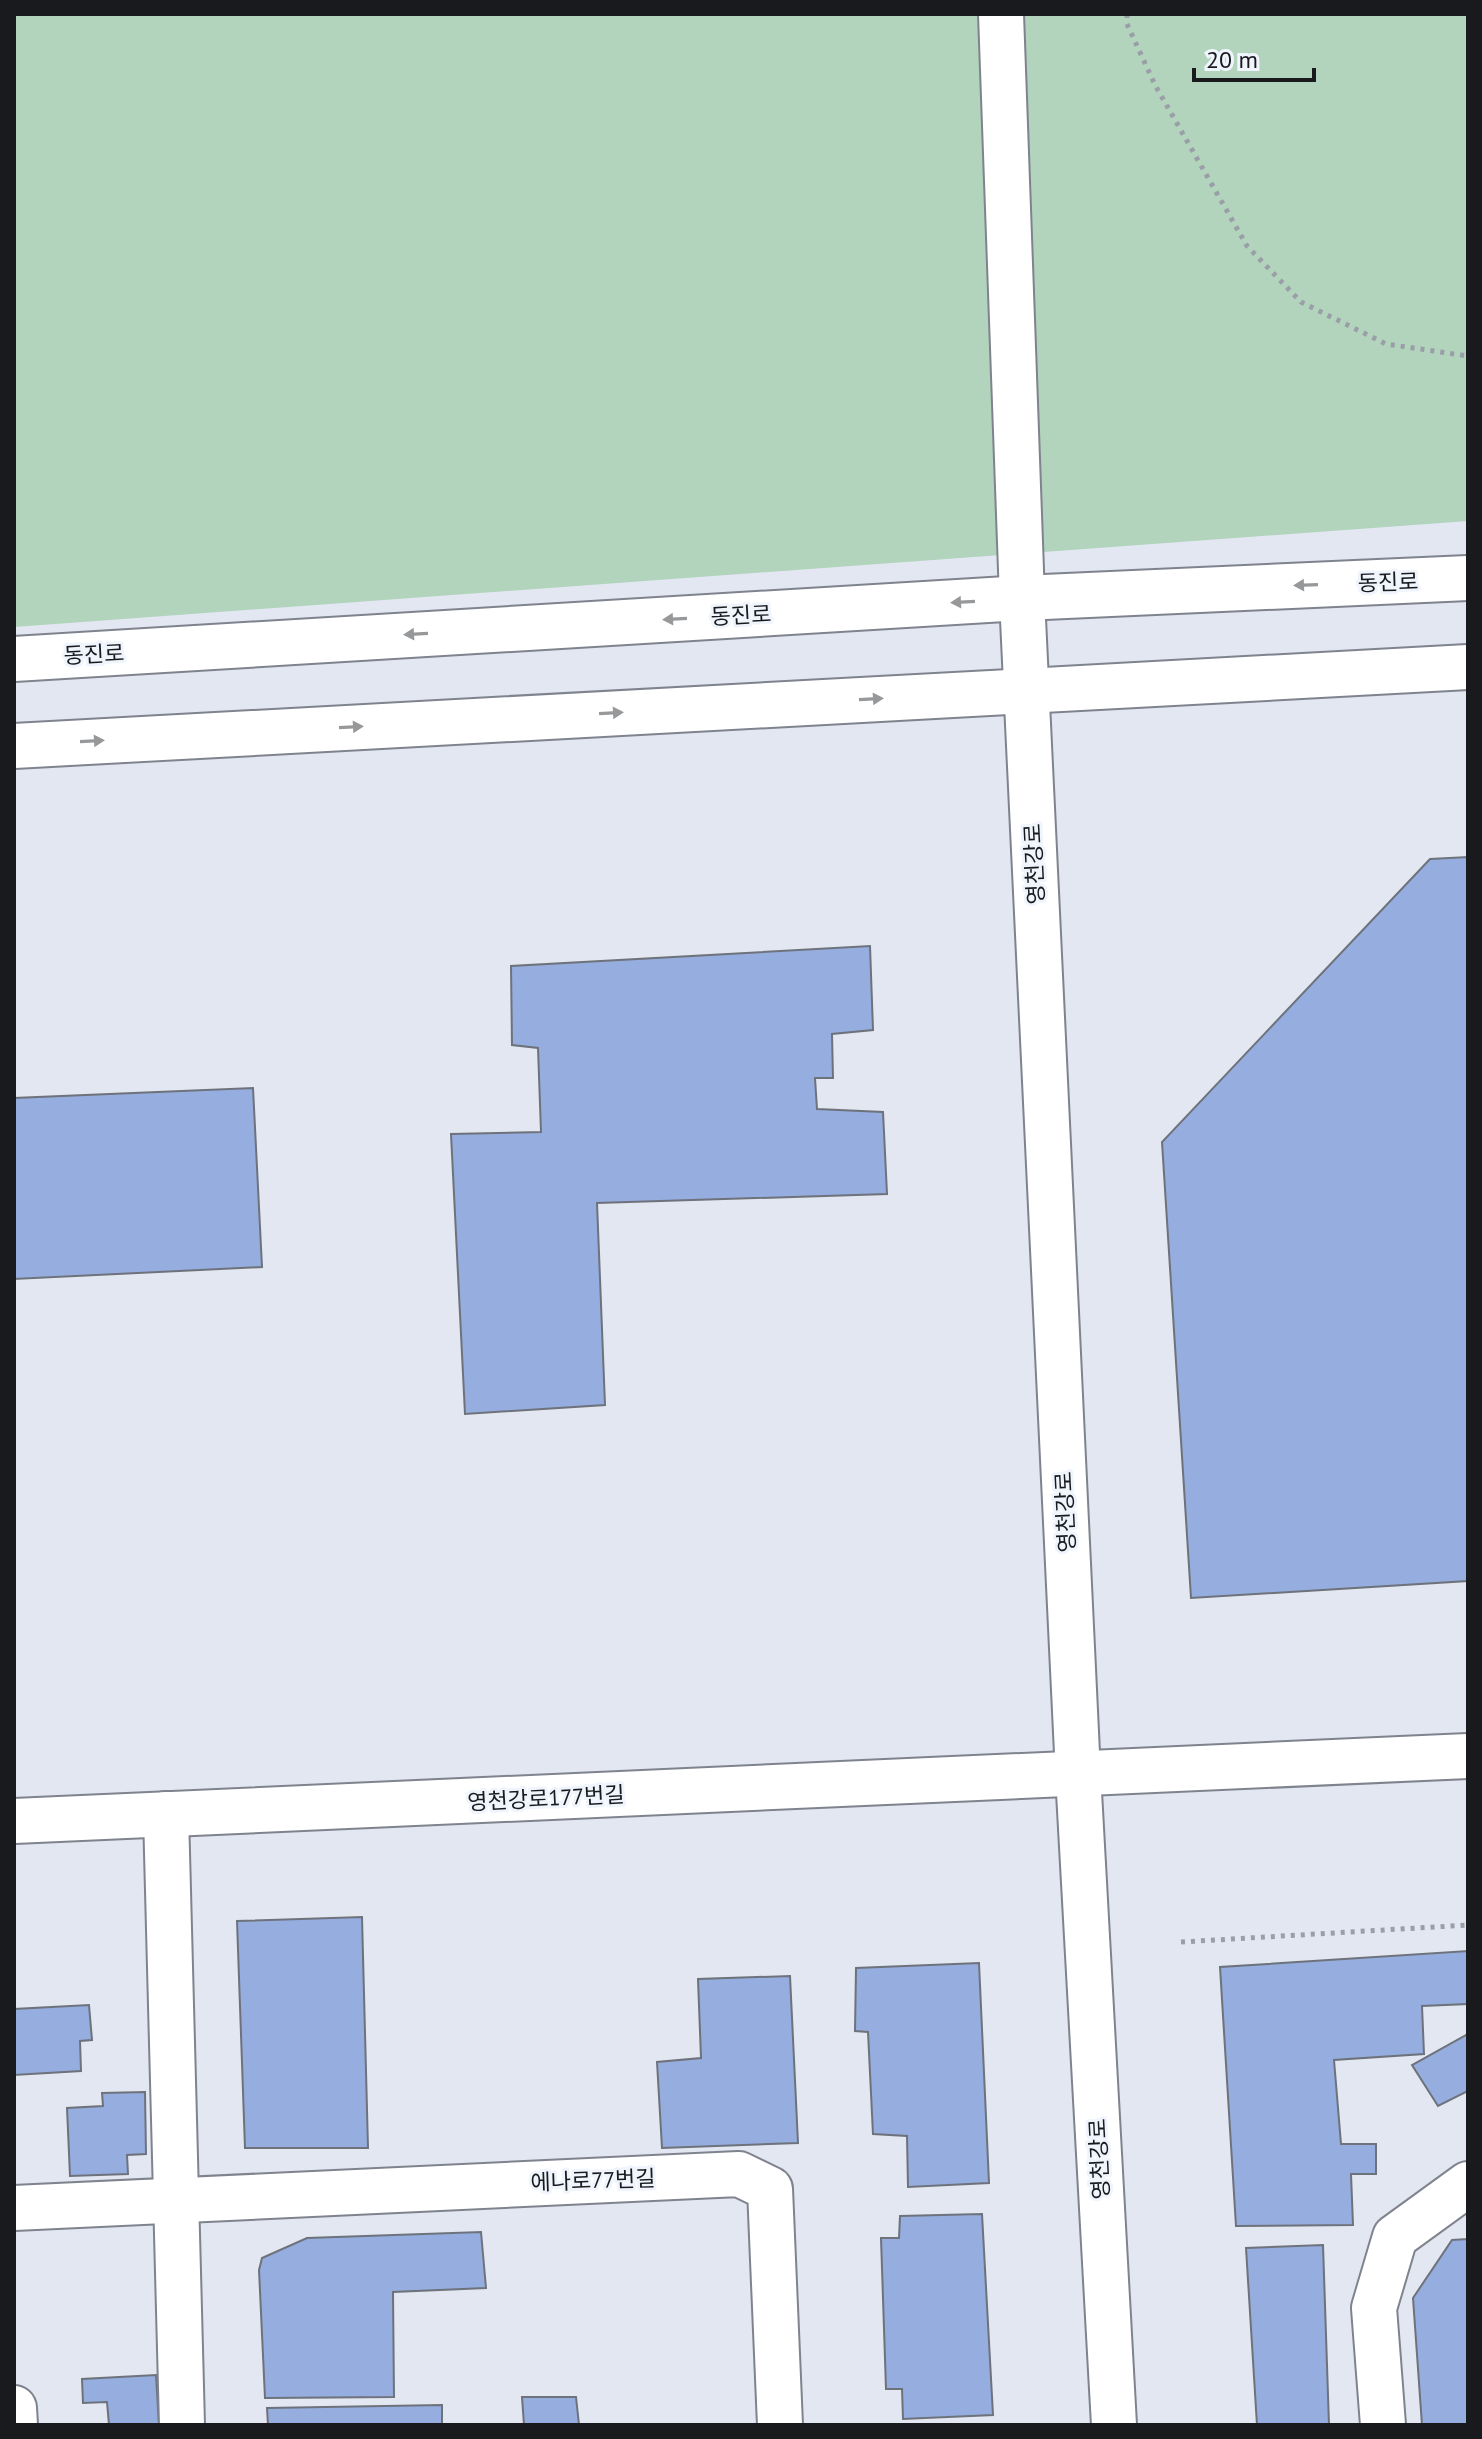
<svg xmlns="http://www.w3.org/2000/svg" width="1482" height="2439" font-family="'PT Sans','Noto Sans KR',sans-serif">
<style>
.green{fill:#b2d3bc}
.building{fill:#96addf;stroke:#6d727b;stroke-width:2}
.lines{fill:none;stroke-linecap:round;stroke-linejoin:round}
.minor-casing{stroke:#7f838d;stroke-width:48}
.tertiary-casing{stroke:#7f838d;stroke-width:48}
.path{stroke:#9a9ea7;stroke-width:5;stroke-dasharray:4 6;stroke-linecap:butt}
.minor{stroke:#fff;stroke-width:44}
.tertiary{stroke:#fff;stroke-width:44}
.oneway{fill:#97989a}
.labels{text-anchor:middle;stroke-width:6;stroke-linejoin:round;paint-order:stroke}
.street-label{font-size:22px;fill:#181a1e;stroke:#f0f5fd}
</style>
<rect width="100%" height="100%" fill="#e2e7f2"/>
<path class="green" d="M14,14H1468V521L14,627Z"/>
<g class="building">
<path d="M1468,857V1581L1191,1598L1162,1142L1430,859Z"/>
<path d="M870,946L873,1030L832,1034L833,1078H815L817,1109L883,1112L887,1194L597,1203L605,1405L465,1414L451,1134L541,1132L538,1048L512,1045L511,966Z"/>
<path d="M253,1088L262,1267L14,1279V1098Z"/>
<path d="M362,1917L368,2148H245L237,1921Z"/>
<path d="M1468,1951V2004L1422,2006L1424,2054L1334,2060L1341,2144H1376V2174H1351L1353,2225L1236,2226L1220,1967Z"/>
<path d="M979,1963L989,2183L908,2187L907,2136L873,2134L868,2032L855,2031L856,1968Z"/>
<path d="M790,1976L798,2143L662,2148L657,2062L701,2058L698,1979Z"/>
<path d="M89,2005L92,2040L80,2041L81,2071L14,2075V2009Z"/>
<path d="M1468,2034V2091L1438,2106L1412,2065Z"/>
<path d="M145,2092L146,2154L127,2155L128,2174L70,2176L67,2108L103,2106L102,2093Z"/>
<path d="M982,2214L993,2415L903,2419L902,2389H886L881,2238H899L900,2216Z"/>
<path d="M481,2232L486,2288L393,2292L394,2397L265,2398L259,2270L262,2258L307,2238Z"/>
<path d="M1468,2239V2425H1422L1413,2298L1452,2240Z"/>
<path d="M1323,2245L1329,2425H1257L1246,2248Z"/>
<path d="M156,2375L159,2425H109L107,2402L83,2403L82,2379Z"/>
<path d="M522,2397H576L579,2425H524Z"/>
<path d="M442,2405V2425H268L267,2408Z"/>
</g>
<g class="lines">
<g class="minor-casing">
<g id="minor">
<path d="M1001,14L1022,598"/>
<path d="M166,1814L182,2425"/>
<path d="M14,1821L1468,1756"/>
<path d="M14,2208L739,2174L770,2189L780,2425"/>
<path d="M14,2408L15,2425"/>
<path d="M1383,2425L1374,2308L1395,2237L1468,2184"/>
</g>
</g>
<g class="tertiary-casing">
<g id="tertiary">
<path d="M1022,598L1078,1774L1114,2425"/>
<path d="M14,659L1022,598L1468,578"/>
<path d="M14,746L1468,667"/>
</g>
</g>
<g class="path">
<path d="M1127,14V24L1155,85L1247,246L1301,302L1386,344L1468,356"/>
<path d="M1181,1942L1468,1925"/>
</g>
<use href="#minor" class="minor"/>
<use href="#tertiary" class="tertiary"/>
</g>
<defs><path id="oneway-solid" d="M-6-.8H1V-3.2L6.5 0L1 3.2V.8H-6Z" transform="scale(2)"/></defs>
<g class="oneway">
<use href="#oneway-solid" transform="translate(1306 585) rotate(178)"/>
<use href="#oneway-solid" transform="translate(963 602) rotate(177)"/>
<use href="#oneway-solid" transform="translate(675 619) rotate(177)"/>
<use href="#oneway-solid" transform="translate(416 634) rotate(177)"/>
<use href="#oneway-solid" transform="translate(871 699) rotate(-3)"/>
<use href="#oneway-solid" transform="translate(611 713) rotate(-3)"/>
<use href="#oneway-solid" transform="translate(351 727) rotate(-3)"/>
<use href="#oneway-solid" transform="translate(92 741) rotate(-3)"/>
</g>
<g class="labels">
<g class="street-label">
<text transform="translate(1388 582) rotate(-2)" y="8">동진로</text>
<text transform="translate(741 615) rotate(-3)" y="8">동진로</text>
<text transform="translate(94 654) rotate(-3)" y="8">동진로</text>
<text transform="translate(1034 864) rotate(-93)" y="8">영천강로</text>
<text transform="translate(1065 1512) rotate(-93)" y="8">영천강로</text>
<text transform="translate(546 1798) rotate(-3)" y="8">영천강로177번길</text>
<text transform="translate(1099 2159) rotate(-93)" y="8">영천강로</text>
<text transform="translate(593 2180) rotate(-2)" y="8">에나로77번길</text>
</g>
</g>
<rect width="1482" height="2439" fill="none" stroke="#181a1e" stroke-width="32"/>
<path d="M1194 68v12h120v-12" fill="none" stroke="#181a1e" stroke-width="4"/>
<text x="1206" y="68" font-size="24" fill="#181a1e" stroke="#f0f5fd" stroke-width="6" paint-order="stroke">20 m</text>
</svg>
